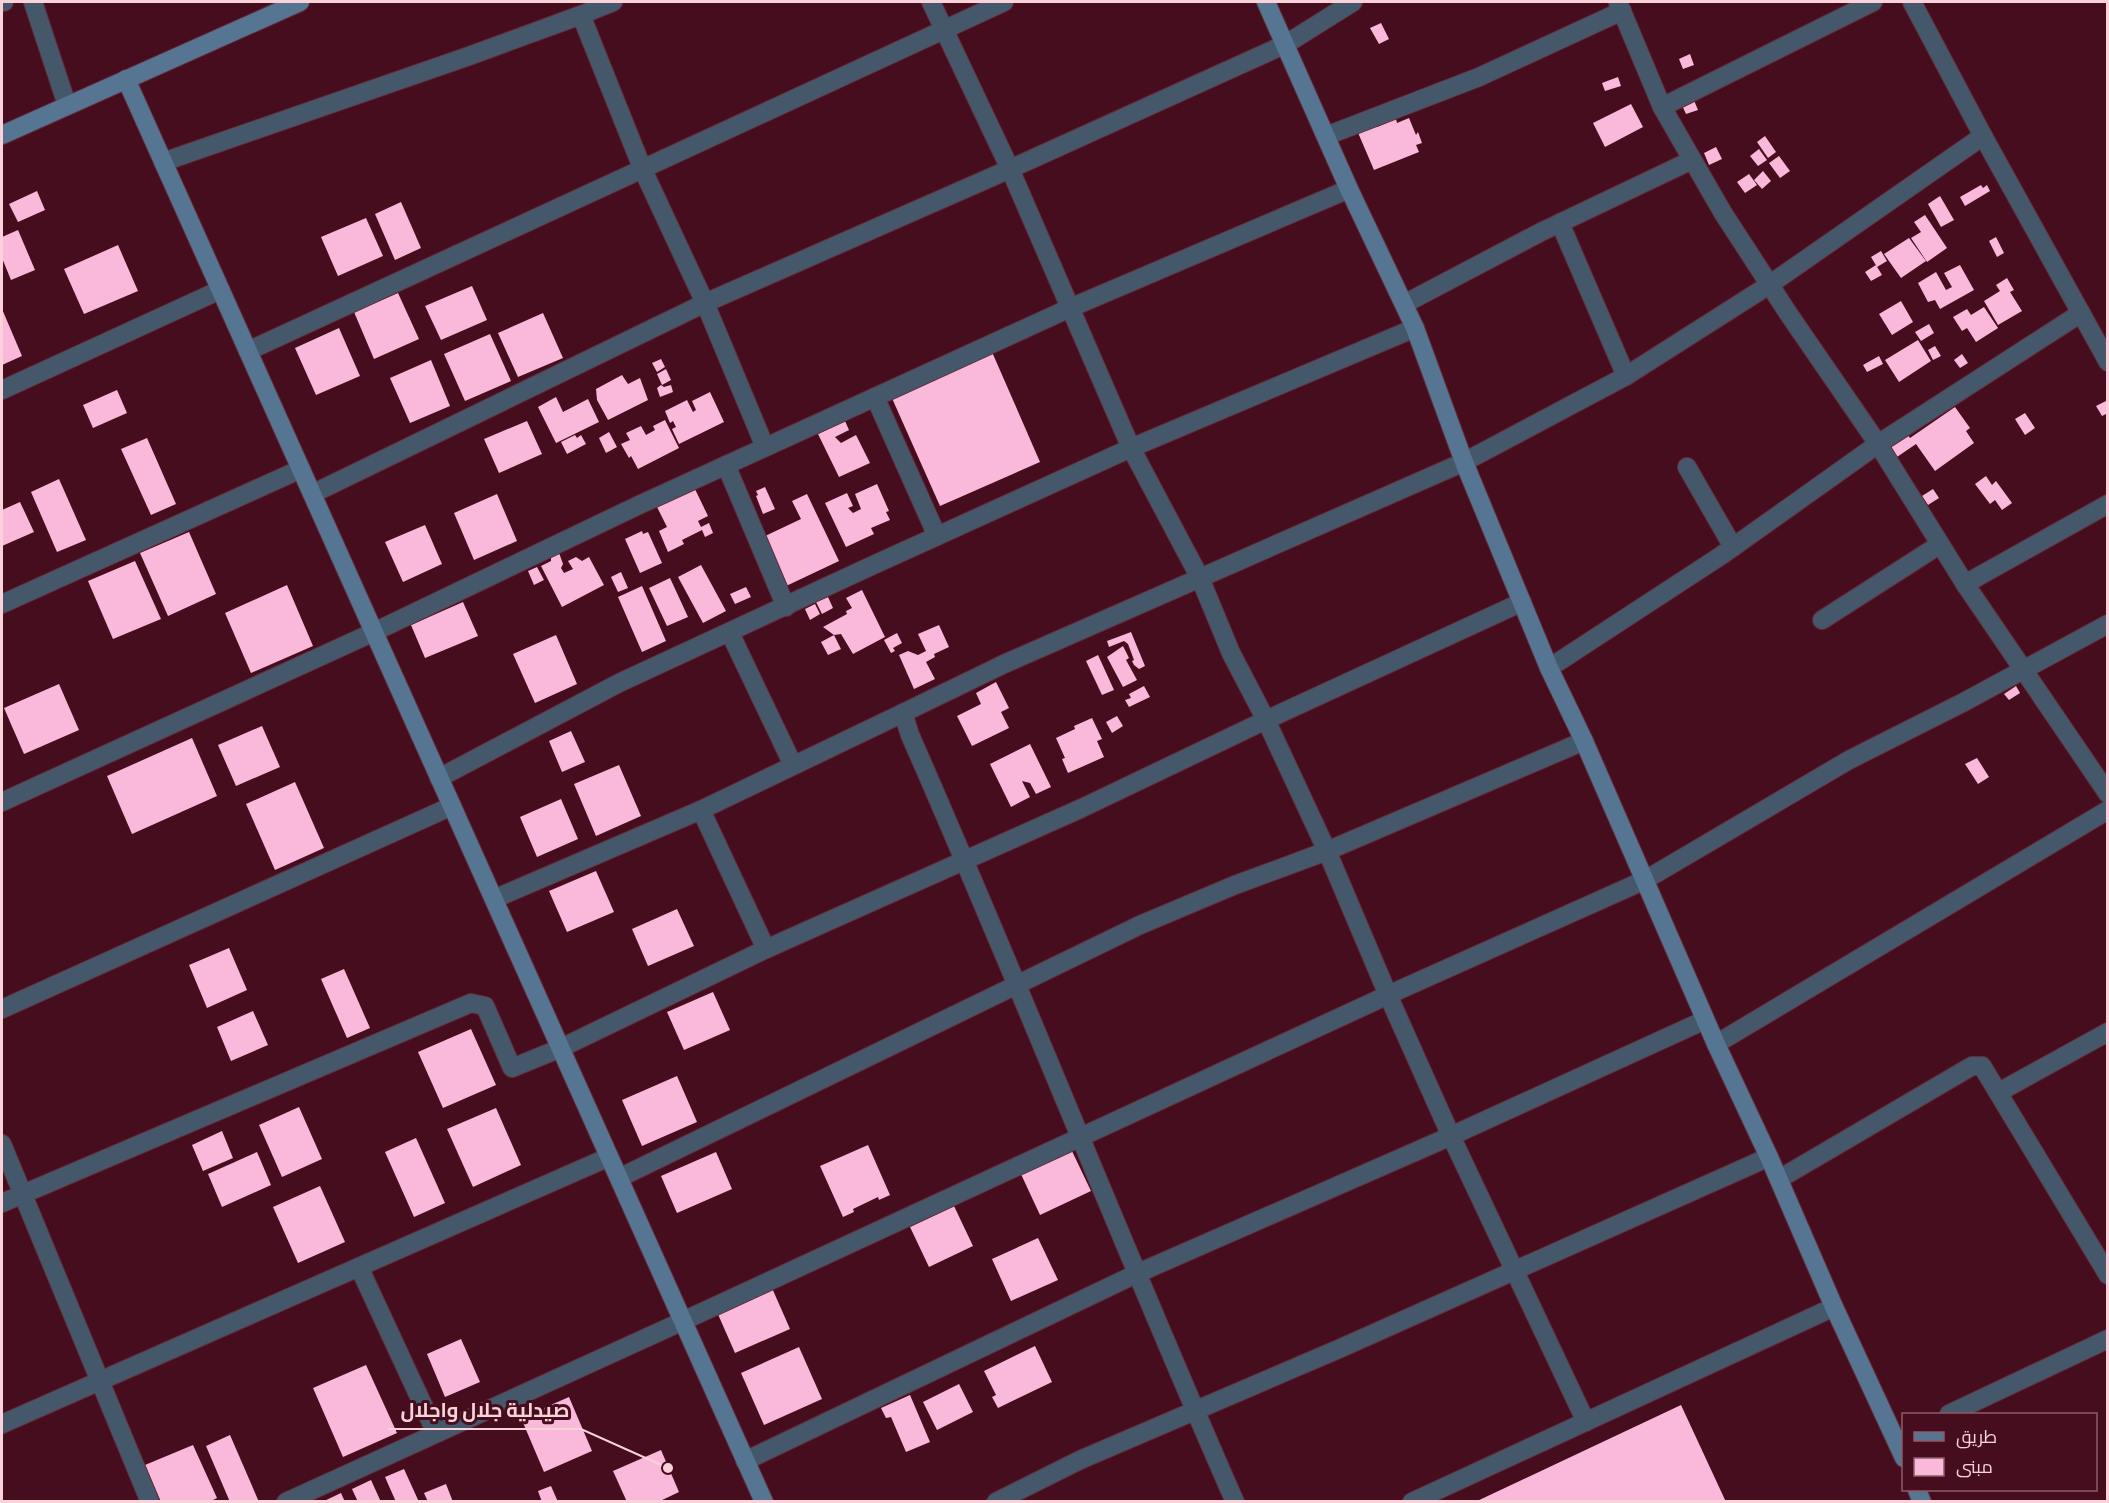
<svg xmlns="http://www.w3.org/2000/svg" width="2109" height="1503" font-family="'Crimson Pro',Cairo,serif">
<style>
.building{fill:#fab9da}
.lines{fill:none;stroke-linecap:round;stroke-linejoin:round}
.street-casing{stroke:#622d3c;stroke-width:20}
.secondary-casing{stroke:#622d3c;stroke-width:20}
.street{stroke:#45586b;stroke-width:18}
.secondary{stroke:#567592;stroke-width:18}
.leader{fill:none;stroke:#f9d3d9;stroke-width:2}
.callout-dot{fill:#f9d3d9;stroke:#450d1e;stroke-width:2}
.callout-label{font-size:20px;text-anchor:middle;font-weight:bold;fill:#f9d3d9;stroke:#450d1e;stroke-width:6;stroke-linejoin:round;paint-order:stroke}
</style>
<rect width="100%" height="100%" fill="#450d1e"/>
<g class="building">
<path d="M1381,23L1389,39L1379,44L1370,28Z"/>
<path d="M1690,54L1694,65L1683,69L1679,59Z"/>
<path d="M1618,77L1621,86L1605,91L1602,83Z"/>
<path d="M1693,98L1698,110L1686,114L1681,103Z"/>
<path d="M1631,104L1643,127L1605,147L1593,123Z"/>
<path d="M1409,118L1416,135L1418,132L1422,143L1416,145L1419,152L1374,170L1356,128L1375,121L1377,127L1396,119L1397,123Z"/>
<path d="M1765,136L1776,152L1768,158L1757,142Z"/>
<path d="M1716,147L1722,159L1709,165L1704,153Z"/>
<path d="M1759,149L1767,160L1758,166L1750,156Z"/>
<path d="M1779,156L1790,171L1780,178L1769,163Z"/>
<path d="M1763,171L1771,181L1762,189L1754,180Z"/>
<path d="M1749,174L1757,185L1745,193L1737,182Z"/>
<path d="M1981,185L1983,188L1987,185L1990,191L1965,206L1960,197Z"/>
<path d="M37,191L45,210L18,222L9,204Z"/>
<path d="M1940,196L1954,220L1941,227L1928,204Z"/>
<path d="M401,202L421,248L395,260L375,214Z"/>
<path d="M1925,215L1947,248L1927,262L1911,238L1921,232L1914,222Z"/>
<path d="M366,218L383,256L338,276L321,237Z"/>
<path d="M18,230L35,270L11,280L2,258V237Z"/>
<path d="M1996,237L2004,253L1997,257L1989,241Z"/>
<path d="M1909,238L1926,261L1901,278L1884,254Z"/>
<path d="M118,245L138,291L84,314L64,269Z"/>
<path d="M1881,251L1887,261L1877,267L1871,257Z"/>
<path d="M1876,265L1882,275L1871,281L1865,272Z"/>
<path d="M1960,265L1974,290L1940,309L1935,300L1928,302L1918,283L1936,272L1946,290L1952,287L1944,273Z"/>
<path d="M2007,278L2014,290L2010,292L2022,311L1998,325L1984,301L2000,291L1996,285Z"/>
<path d="M472,286L487,320L441,340L425,306Z"/>
<path d="M398,293L419,339L374,359L354,312Z"/>
<path d="M1901,301L1913,322L1892,335L1879,314Z"/>
<path d="M1984,307L1998,328L1976,342L1967,328L1962,331L1953,317L1967,309L1971,315Z"/>
<path d="M2,309L22,356L2,365Z"/>
<path d="M543,313L563,358L518,377L498,333Z"/>
<path d="M1929,324L1934,333L1921,341L1915,332Z"/>
<path d="M339,328L360,376L316,395L295,348Z"/>
<path d="M490,334L511,381L465,401L444,354Z"/>
<path d="M1918,340L1931,361L1899,382L1885,360Z"/>
<path d="M1935,346L1941,356L1933,360L1928,350Z"/>
<path d="M992,352L1040,462L940,506L891,396Z"/>
<path d="M1962,354L1968,363L1960,368L1954,360Z"/>
<path d="M1879,356L1883,364L1867,372L1863,365Z"/>
<path d="M661,359L665,367L657,372L652,363Z"/>
<path d="M431,360L450,406L410,423L390,378Z"/>
<path d="M666,369L671,380L662,385L657,374Z"/>
<path d="M622,375L628,384L640,378L648,400L608,420L597,400L596,389Z"/>
<path d="M661,385L664,387L671,385L673,392L660,397L657,388Z"/>
<path d="M117,390L127,413L93,428L83,405Z"/>
<path d="M710,392L724,422L679,444L672,429L676,427L673,421L670,423L665,411L687,400L693,412L696,410L692,401Z"/>
<path d="M556,397L563,412L588,399L599,422L556,443L538,407Z"/>
<path d="M2108,400V413L2102,416L2096,406Z"/>
<path d="M1955,407L1970,428L1966,431L1974,443L1935,471L1916,444L1897,457L1890,446L1907,434L1910,438Z"/>
<path d="M2025,413L2035,428L2025,435L2015,419Z"/>
<path d="M665,420L679,448L638,469L631,456L629,458L621,444L630,440L626,433L641,426L646,435L655,430L653,426Z"/>
<path d="M527,421L542,454L499,473L484,439Z"/>
<path d="M845,421L849,430L835,437L841,443L856,435L870,463L839,477L818,434Z"/>
<path d="M609,432L617,447L606,453L599,438Z"/>
<path d="M575,435L577,438L581,435L586,444L567,454L561,442Z"/>
<path d="M147,438L176,504L151,515L121,449Z"/>
<path d="M1986,476L1992,485L1996,481L2012,503L2002,510L1995,500L1990,504L1975,484Z"/>
<path d="M59,479L86,540L57,552L31,492Z"/>
<path d="M877,484L889,511L886,512L890,520L871,528L874,534L846,547L825,503L847,493L853,506L848,508L853,513L861,509L855,494Z"/>
<path d="M694,487L708,516L698,521L701,527L709,523L713,533L705,537L702,530L682,540L684,544L668,552L659,531L667,527L656,505Z"/>
<path d="M765,487L775,509L763,514L756,496L758,495L756,491Z"/>
<path d="M1933,489L1939,498L1928,505L1922,496Z"/>
<path d="M497,494L517,541L474,560L454,513Z"/>
<path d="M807,494L839,561L784,587L761,538L801,519L792,501Z"/>
<path d="M20,502L34,532L2,546V510Z"/>
<path d="M425,525L442,564L403,582L385,542Z"/>
<path d="M642,531L643,534L648,532L662,563L640,573L625,539Z"/>
<path d="M189,532L216,594L168,616L140,553Z"/>
<path d="M558,550L563,564L561,568L564,573L573,569L568,561L576,557L582,561L589,557L604,585L562,607L541,566L551,561V553Z"/>
<path d="M135,561L161,619L113,639L88,581Z"/>
<path d="M701,565L726,611L703,623L678,577Z"/>
<path d="M537,567L544,580L534,585L528,571Z"/>
<path d="M621,572L628,588L618,592L611,577Z"/>
<path d="M670,578L688,617L667,626L649,588Z"/>
<path d="M287,585L313,646L251,673L225,613Z"/>
<path d="M642,586L666,641L642,652L618,597Z"/>
<path d="M746,587L751,597L735,604L730,594Z"/>
<path d="M862,590L885,637L853,654L841,634L834,635L841,649L828,655L821,642L834,635L823,627L847,614L846,611L852,608L846,598Z"/>
<path d="M828,597L833,608L822,614L816,602Z"/>
<path d="M463,602L478,636L425,658L411,625Z"/>
<path d="M815,604L820,614L810,620L805,609Z"/>
<path d="M939,625L949,647L934,654L935,657L926,662L935,679L914,689L899,655L908,651L918,655L926,651L918,634Z"/>
<path d="M1131,632L1145,666L1139,669L1134,665L1132,661L1134,660L1128,644L1124,641L1109,647L1107,641Z"/>
<path d="M897,633L902,643L893,648L895,651L891,653L884,640Z"/>
<path d="M556,635L577,684L535,703L513,654Z"/>
<path d="M1123,646L1129,658L1126,660L1137,680L1123,687L1107,657Z"/>
<path d="M1098,655L1114,690L1102,695L1086,661Z"/>
<path d="M996,682L1009,708L1001,712L1009,728L972,746L957,716L981,704L976,693Z"/>
<path d="M59,684L79,730L24,754L4,708Z"/>
<path d="M1144,686L1150,697L1129,707L1125,700L1131,698L1129,694Z"/>
<path d="M2016,686L2020,693L2009,700L2004,694Z"/>
<path d="M1117,716L1123,726L1112,733L1106,722Z"/>
<path d="M1092,718L1102,739L1097,741L1104,757L1068,773L1062,759L1065,758L1056,738L1075,729L1074,726Z"/>
<path d="M262,726L280,767L236,786L218,745Z"/>
<path d="M571,731L585,762L562,772L549,741Z"/>
<path d="M192,738L217,796L132,834L107,776Z"/>
<path d="M1030,744L1051,787L1036,794L1030,783L1022,781L1030,797L1011,807L990,764Z"/>
<path d="M1977,758L1989,777L1978,784L1965,764Z"/>
<path d="M619,765L641,816L596,836L574,784Z"/>
<path d="M295,782L324,848L275,870L246,804Z"/>
<path d="M561,799L578,839L537,857L520,817Z"/>
<path d="M596,871L614,912L567,932L549,891Z"/>
<path d="M677,909L694,946L648,966L632,929Z"/>
<path d="M229,948L247,990L207,1008L189,965Z"/>
<path d="M344,969L370,1028L347,1038L321,979Z"/>
<path d="M713,992L730,1030L684,1050L667,1012Z"/>
<path d="M253,1011L268,1045L231,1061L217,1027Z"/>
<path d="M471,1029L496,1085L443,1108L418,1052Z"/>
<path d="M677,1076L697,1122L642,1146L622,1100Z"/>
<path d="M299,1107L322,1159L282,1177L259,1125Z"/>
<path d="M496,1108L521,1165L473,1187L447,1129Z"/>
<path d="M222,1131L233,1158L203,1171L192,1145Z"/>
<path d="M416,1138L445,1203L414,1217L385,1152Z"/>
<path d="M868,1145L890,1195L879,1200L878,1197L853,1209L854,1212L843,1217L820,1166Z"/>
<path d="M1071,1149L1091,1191L1040,1215L1020,1172Z"/>
<path d="M257,1152L271,1185L222,1207L208,1174Z"/>
<path d="M716,1152L732,1189L677,1213L661,1176Z"/>
<path d="M320,1186L345,1242L298,1263L273,1207Z"/>
<path d="M954,1206L973,1246L929,1267L910,1227Z"/>
<path d="M1038,1238L1058,1280L1011,1301L992,1259Z"/>
<path d="M772,1288L790,1329L735,1353L717,1312Z"/>
<path d="M461,1339L480,1382L445,1397L427,1354Z"/>
<path d="M1035,1346L1052,1382L998,1408L992,1397L996,1395L984,1371Z"/>
<path d="M799,1347L822,1399L764,1425L741,1373Z"/>
<path d="M366,1365L397,1433L343,1457L313,1388Z"/>
<path d="M959,1384L973,1412L937,1430L923,1402Z"/>
<path d="M910,1395L930,1442L906,1452L891,1417L886,1418L881,1408Z"/>
<path d="M569,1397L592,1451L544,1472L521,1418Z"/>
<path d="M1681,1405L1726,1502H1475Z"/>
<path d="M230,1435L259,1502H230L206,1446Z"/>
<path d="M193,1445L217,1498L209,1502H161L145,1465Z"/>
<path d="M661,1450L679,1492L658,1502H627L613,1471Z"/>
<path d="M404,1469L419,1502H396L385,1477Z"/>
<path d="M371,1480L381,1502H358L352,1489Z"/>
<path d="M446,1484L453,1502H428L424,1493Z"/>
<path d="M551,1486L558,1502H542L538,1491Z"/>
<path d="M341,1493L345,1502H322Z"/>
</g>
<g class="lines">
<g class="street-casing">
<g id="street">
<path d="M2,2H4"/>
<path d="M33,2L67,105"/>
<path d="M931,2L1010,169L1131,448L1200,578L1231,653L1266,720L1327,851L1388,995L1451,1136L1586,1422"/>
<path d="M1618,2L1662,107L1723,213L1788,313L1878,444L1965,584L2108,794"/>
<path d="M1912,2L1983,136L2108,362"/>
<path d="M581,15L643,170L705,303L765,447"/>
<path d="M1662,107L1873,2"/>
<path d="M1326,136L1479,77L1622,11"/>
<path d="M163,162L469,56L581,15L613,2"/>
<path d="M1560,223L1626,376"/>
<path d="M1404,304L1541,232L1692,160"/>
<path d="M248,351L1004,2"/>
<path d="M2,390L220,290"/>
<path d="M875,397L937,536"/>
<path d="M726,465L786,607"/>
<path d="M1687,467L1733,547"/>
<path d="M312,494L705,303L1010,169L1286,44L1353,2"/>
<path d="M1965,584L2108,504"/>
<path d="M2,604L301,469"/>
<path d="M1822,620L1939,545"/>
<path d="M730,633L793,765"/>
<path d="M1549,668L1722,555L1878,444L2081,313"/>
<path d="M903,713L1004,664L1464,462L1626,376L1769,285L1983,136"/>
<path d="M439,778L619,683L869,567L1131,448L1415,328"/>
<path d="M2,802L374,632L639,505L1070,308L1349,189"/>
<path d="M701,810L766,949"/>
<path d="M494,899L701,810L903,713L910,735C1022,989 1123,1248 1235,1502"/>
<path d="M2,1009L452,806"/>
<path d="M1716,1044L2108,810"/>
<path d="M1999,1092L2108,1032"/>
<path d="M2,1144L150,1502"/>
<path d="M619,1178L1140,925L1235,885L1327,851L1584,741"/>
<path d="M1779,1179L1972,1066H1982L2108,1275"/>
<path d="M2,1203L471,1003L485,1006L512,1068L561,1048L766,949L1082,808L1266,720L1522,602"/>
<path d="M359,1267L436,1433"/>
<path d="M1949,1414L2108,1339"/>
<path d="M2,1424L609,1157"/>
<path d="M745,1461L1136,1274L1451,1136L1705,1020"/>
<path d="M286,1502L683,1321L1388,995L1645,880L1849,760L1964,702L2108,624"/>
<path d="M996,1502L1080,1460L1341,1348L1769,1157"/>
<path d="M1412,1502L1834,1307"/>
</g>
</g>
<g class="secondary-casing">
<g id="secondary">
<path d="M1266,2L1349,189L1415,328L1464,462L1549,668L1584,741L1716,1044L1769,1157L1834,1307L1904,1458"/>
<path d="M126,79L764,1502"/>
<path d="M2,135L300,2"/>
<path d="M1917,1490L1922,1502"/>
</g>
</g>
<use href="#street" class="street"/>
<use href="#secondary" class="secondary"/>
</g>
<path class="leader" d="M668 1468L581 1429H388"/>
<circle class="callout-dot" cx="668" cy="1468" r="6"/>
<g class="callout-label">
<text x="485" y="1417">صيدلية جلال واجلال</text>
</g>
<rect width="2109" height="1503" fill="none" stroke="#f9d3d9" stroke-width="6"/>
<rect x="1902" y="1413" width="195" height="78" fill="#450d1e" stroke="#8d5c69" stroke-width="1.5"/>
<rect x="1914" y="1432" width="30" height="9" fill="#567592" stroke="#8d5c69" stroke-width="1.5"/>
<text x="1956" y="1443" font-size="18" fill="#f9d3d9">طريق</text>
<rect x="1914" y="1458" width="30" height="18" fill="#fab9da" stroke="#8d5c69" stroke-width="1.5"/>
<text x="1956" y="1473" font-size="18" fill="#f9d3d9">مبنى</text>
</svg>
